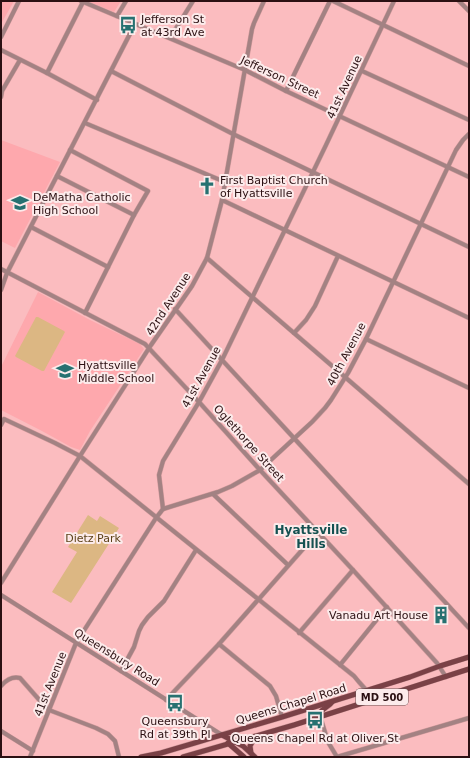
<svg xmlns="http://www.w3.org/2000/svg" width="470" height="758" font-family="'DejaVu Sans',sans-serif">
<style>
.built{fill:#fea8ad}
.green{fill:#dcb783}
.lines{fill:none;stroke-linecap:round;stroke-linejoin:round}
.minor-casing{stroke:#d19a9c;stroke-width:5}
.major-casing{stroke:#d19a9c;stroke-width:6}
.minor{stroke:#a38283;stroke-width:4}
.major{stroke:#7a4146;stroke-width:5}
.labels{text-anchor:middle;stroke-width:4;stroke-linejoin:round;paint-order:stroke}
.shield{fill:#fcebeb;stroke:#6a5253;stroke-width:1}
.shield-label{font-size:10px;font-weight:bold;fill:#2b1012}
.poi-label{font-size:11px;fill:#2b1012;stroke:#fcebeb;text-anchor:start}
.street-label{font-size:11px;fill:#2b1012;stroke:#fcebeb}
.park-label{font-size:11px;fill:#5c4219;stroke:#fcebeb}
.neighbourhood-label{font-size:12px;font-weight:bold;fill:#145151;stroke:#fcebeb}
</style>
<rect width="100%" height="100%" fill="#fbbcbf"/>
<g class="built">
<path d="M1,1H14L1,24Z"/>
<path d="M87,1H121L114,12Z"/>
<path d="M1,140L60,162L15,248L1,241Z"/>
<path d="M38,292L90,320L140,344L144,349L90,431L80,450L71,447L42,431L1,410V367Z"/>
</g>
<g class="green">
<path d="M36,317H38L64,331L65,332L44,371H42L16,357L15,356Z"/>
<path d="M88,515L97,521L100,516L119,528L71,603L52,592L77,552L68,547Z"/>
</g>
<g class="lines">
<g class="minor-casing">
<g id="minor">
<path d="M81,1L245,70L286,91L469,177"/>
<path d="M333,1L469,66"/>
<path d="M459,1L469,11"/>
<path d="M117,16L126,1"/>
<path d="M1,37L19,1"/>
<path d="M170,38L193,1"/>
<path d="M1,50L47,73L97,100"/>
<path d="M111,71L233,134L469,247"/>
<path d="M362,71L469,120"/>
<path d="M47,73L83,2"/>
<path d="M286,91L330,1"/>
<path d="M1,97L2,91L20,60"/>
<path d="M85,123L225,182"/>
<path d="M70,150L148,191L134,215L85,313"/>
<path d="M57,176L134,215"/>
<path d="M222,200L469,318"/>
<path d="M31,227L108,267"/>
<path d="M207,258L469,484"/>
<path d="M1,269L145,344L199,402L260,470L353,570L437,663L446,677"/>
<path d="M1,290L7,273L135,24"/>
<path d="M175,309L469,628"/>
<path d="M294,333L306,320L315,306L338,256"/>
<path d="M366,339L469,388"/>
<path d="M1,425L4,419L55,443L80,456L354,676L359,682L367,691L361,703"/>
<path d="M213,494L288,565"/>
<path d="M163,509L218,492L232,486L260,470L312,422L325,408L331,400L348,373L366,339L456,150L463,140L469,134"/>
<path d="M1,583L80,456L151,345L192,286L207,258L222,200L252,29L254,23L264,1"/>
<path d="M1,595L222,735"/>
<path d="M299,633L353,570"/>
<path d="M219,644L270,686L276,696L282,717"/>
<path d="M340,665L387,607"/>
<path d="M121,671L134,647L139,631L142,625L148,617L164,601L196,550"/>
<path d="M1,686C6,680 12,676 20,678L42,703L49,710L96,728L108,734L115,741L119,757"/>
<path d="M166,700L219,644L318,532"/>
<path d="M320,716L328,742L337,757"/>
<path d="M1,731L33,751"/>
<path d="M30,757L76,643L156,518L163,509L159,475L163,461L199,402L222,360L326,145L394,1"/>
<path d="M337,757L469,718"/>
</g>
</g>
<g class="major-casing">
<g id="major">
<path d="M320,716C319,709 328,708 332,702"/>
<path d="M222,735L243,746L255,757"/>
<path d="M228,743L244,757"/>
<path d="M251,753L250,746L255,737"/>
<path d="M141,757L161,753L282,717L410,677L440,666L469,657"/>
<path d="M183,757L294,725L469,669"/>
</g>
</g>
<use href="#minor" class="minor"/>
<use href="#major" class="major"/>
</g>
<defs>
<g id="bus-bare" transform="scale(1.38)"><path d="M-5-6H5V4H4V6H2V4H-2V6H-4V4H-5ZM-3.5-4V0h7V-4ZM-3.5 1.2v1.5H-2V1.2ZM2 1.2v1.5H3.5V1.2Z" fill="#277171" stroke="#fcebeb" stroke-width="2.5" paint-order="stroke"/></g>
<g id="church-bare" transform="scale(1.38)"><path d="M-1.2-6h2.4v3.5h3.3v2.4h-3.3V6h-2.4V-.1h-3.3v-2.4h3.3Z" fill="#277171" stroke="#fcebeb" stroke-width="2.5" paint-order="stroke"/></g>
<g id="school-bare" transform="scale(1.38)"><path d="M0-5L7-2L0 1L-7-2ZM-4 1L0 2.5L4 1V4Q0 6-4 4Z" fill="#277171" stroke="#fcebeb" stroke-width="2.5" paint-order="stroke"/></g>
<g id="building-bare" transform="scale(1.38)"><path d="M-4-6H4V6H1V3H-1V6H-4ZM-2.5-4.3h1.7v1.8h-1.7ZM.8-4.3h1.7v1.8H.8ZM-2.5-1h1.7V.8h-1.7ZM.8-1h1.7V.8H.8Z" fill="#277171" stroke="#fcebeb" stroke-width="2.5" paint-order="stroke"/></g>
</defs>
<g fill-rule="evenodd">
<use href="#bus-bare" x="128" y="25"/>
<use href="#church-bare" x="207" y="186"/>
<use href="#school-bare" x="20" y="203"/>
<use href="#school-bare" x="65" y="371"/>
<use href="#building-bare" x="441" y="615"/>
<use href="#bus-bare" x="175" y="703"/>
<use href="#bus-bare" x="315" y="720"/>
</g>
<g class="labels">
<rect class="shield" x="356" y="689" width="52" height="16" rx="3"/>
<g class="shield-label">
<text x="382" y="701">MD 500</text>
</g>
<g class="poi-label">
<text x="141" y="23">Jefferson St<tspan x="141" dy="13">at 43rd Ave</tspan></text>
<text x="220" y="184">First Baptist Church<tspan x="220" dy="13">of Hyattsville</tspan></text>
<text x="33" y="201">DeMatha Catholic<tspan x="33" dy="13">High School</tspan></text>
<text x="78" y="369">Hyattsville<tspan x="78" dy="13">Middle School</tspan></text>
<text x="428" y="619" text-anchor="end">Vanadu Art House</text>
<text x="175" y="725" text-anchor="middle">Queensbury<tspan x="175" dy="13">Rd at 39th Pl</tspan></text>
<text x="315" y="742" text-anchor="middle">Queens Chapel Rd at Oliver St</text>
</g>
<g class="street-label">
<text transform="translate(280 77) rotate(25)" y="4">Jefferson Street</text>
<text transform="translate(344 87) rotate(-65)" y="4">41st Avenue</text>
<text transform="translate(168 304) rotate(-57)" y="4">42nd Avenue</text>
<text transform="translate(346 354) rotate(-62)" y="4">40th Avenue</text>
<text transform="translate(201 377) rotate(-61)" y="4">41st Avenue</text>
<text transform="translate(249 443) rotate(48)" y="4">Oglethorpe Street</text>
<text transform="translate(117 657) rotate(32)" y="4">Queensbury Road</text>
<text transform="translate(50 684) rotate(-68)" y="4">41st Avenue</text>
<text transform="translate(291 704) rotate(-17)" y="4">Queens Chapel Road</text>
</g>
<g class="park-label">
<text x="93" y="542">Dietz Park</text>
</g>
<g class="neighbourhood-label">
<text x="311" y="534">Hyattsville<tspan x="311" dy="14">Hills</tspan></text>
</g>
</g>
<rect width="470" height="758" fill="none" stroke="#2b1012" stroke-width="4"/>
</svg>
